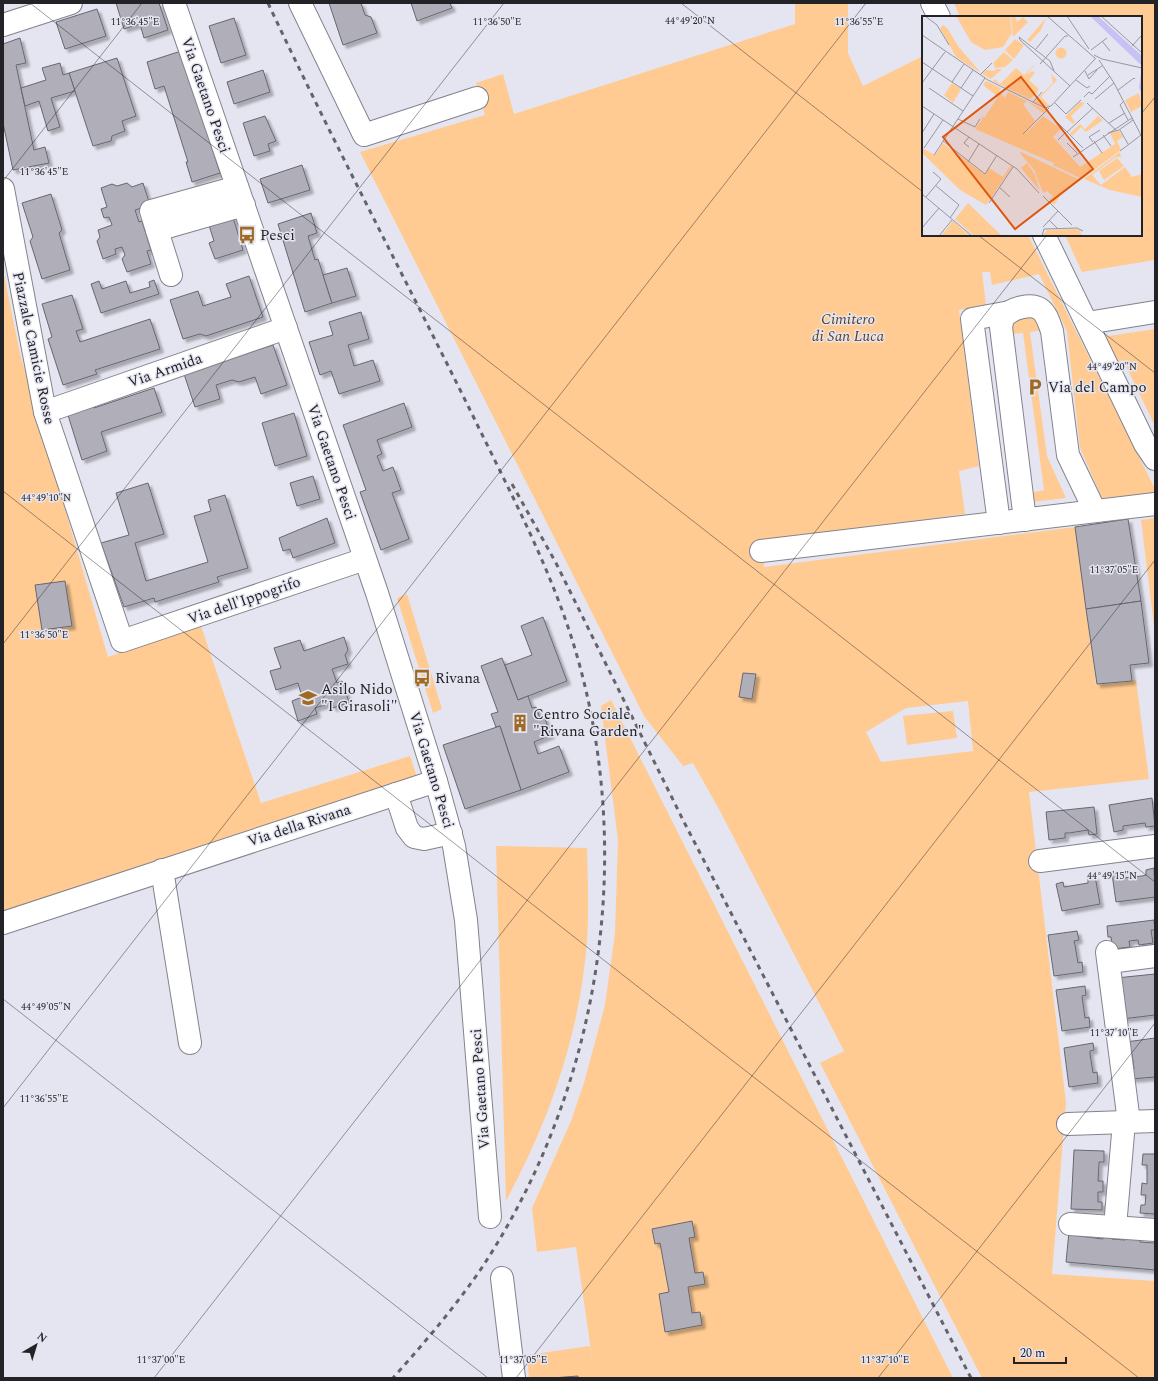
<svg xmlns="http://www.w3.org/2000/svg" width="1158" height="1381" font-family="Spectral,serif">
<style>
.green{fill:#ffcb92;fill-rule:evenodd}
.building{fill:#afaeb9;stroke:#676771;filter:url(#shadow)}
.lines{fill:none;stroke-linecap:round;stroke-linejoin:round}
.minor-casing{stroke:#83838d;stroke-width:24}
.minor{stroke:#fff;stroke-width:22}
.rail{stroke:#63636a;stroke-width:3;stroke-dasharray:5 5;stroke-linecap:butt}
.ticks{fill:none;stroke:#232327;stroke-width:1;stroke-opacity:0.45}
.labels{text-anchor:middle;stroke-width:3;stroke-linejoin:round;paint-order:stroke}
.street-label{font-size:15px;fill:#232327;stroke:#e5e5f1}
.poi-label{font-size:15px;fill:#232327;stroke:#e5e5f1;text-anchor:start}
.park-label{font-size:15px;font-style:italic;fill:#5c4121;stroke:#e5e5f1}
.inset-road{fill:none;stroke:#9797a0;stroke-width:1}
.view{fill:#de560d;fill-opacity:0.15;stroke:#de560d;stroke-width:2}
.inset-edge{fill:none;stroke:#232327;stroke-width:2}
.ticks-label{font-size:10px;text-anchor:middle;fill:#232327;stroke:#e5e5f1;stroke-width:3;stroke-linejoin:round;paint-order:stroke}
</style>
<defs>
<filter id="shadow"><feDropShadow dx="3.5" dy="3.5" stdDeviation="1" flood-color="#0004"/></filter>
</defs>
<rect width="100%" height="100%" fill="#e5e5f1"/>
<g class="green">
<path d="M795,3H848V53L863,86L923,56V235H1028L1155,489V493L1102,498L1080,448L1067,331L1039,274L992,285L990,272H982L986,305L959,310L979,466L959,471L965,514L763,542L764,567L1075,527L1096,684L1136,680L1149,779L1029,792L1066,1103L1052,1274L1155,1281V1378H982L820,1063L844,1051L720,811L693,763L683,766L644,716L360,152L485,115L476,83L503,74L514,114L795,24ZM968,701L973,751L881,762L866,732L906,708Z"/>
<path d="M954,3H1155V260L1082,272L1065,235H1141V17H960Z"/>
<path d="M3,270L20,354L108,657L200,623L261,803L410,756L418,780L3,911Z"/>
<path d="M1028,316L1036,319L1044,330L1030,332L1047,456L1066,498L1032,502L1031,493L1044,490L1023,333L1010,334C1013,320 1016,321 1028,316Z"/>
<path d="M1155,329V426L1123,360L1113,363L1102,337Z"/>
<path d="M1155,518V634L1141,520Z"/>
<path d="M407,594L442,709L433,713L397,598Z"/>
<path d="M611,700L953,1378H529L527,1355L590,1346L594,1371L576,1247L537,1252L532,1208L571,1121L584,1083L605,1005L615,933L618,840L601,706Z"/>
<path d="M953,711L957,738L907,745L903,716Z"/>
<path d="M496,846L587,848C588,888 590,929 584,969C574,1050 545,1129 506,1201Z"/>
</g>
<g class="building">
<path d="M116,3H159L168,30L144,38L140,24L124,29Z"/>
<path d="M329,3H361L365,15L371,17L377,33L343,45Z"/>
<path d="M411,3H450L452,8L417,21Z"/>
<path d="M97,9L106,36L65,49L56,22Z"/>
<path d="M234,18L246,55L221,63L209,26Z"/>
<path d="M20,38L26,63L16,65L34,150L45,147L49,163L13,170L3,123V44Z"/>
<path d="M181,51L220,173L192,182L186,162H188L164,86L155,89L147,62Z"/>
<path d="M117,58L136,116L122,121L125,131L112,136L111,141L93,146L69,73Z"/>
<path d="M60,63L63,75L69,73L75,91L51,98L60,127L48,131L39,101L25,106L21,88L46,80L42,68Z"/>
<path d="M263,70L270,92L234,104L227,82Z"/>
<path d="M265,116L276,141L268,144L270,151L254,156L243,123Z"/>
<path d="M302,165L310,190L268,203L260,179Z"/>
<path d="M127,183L132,187L143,183L150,205L135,210L139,222L142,221L151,250L147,251L151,264L127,272L122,259L125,255L122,247L115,249L116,254L103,259L97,241L100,237L98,230L112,225L109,217L104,218L101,209L107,207L101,188L112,184L117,186Z"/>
<path d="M51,194L62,230L59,233L70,270L42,279L30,241L33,237L22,203Z"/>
<path d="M231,211L243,250L215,259L209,243L214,241L207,219Z"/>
<path d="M311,213L317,233L308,236L315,260L318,259L332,303L305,312L278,224Z"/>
<path d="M347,268L356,296L332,303L323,275Z"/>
<path d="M249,276L263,317L206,336L200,334L183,339L170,300L198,291L203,306L231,297L226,284Z"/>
<path d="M154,280L159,294L101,313L91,284L99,281L102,289L126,281L130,293L150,287L149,282Z"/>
<path d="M72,295L83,329L76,331L80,342L150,319L160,349L95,370L97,374L63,385L48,339L52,337L42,304Z"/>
<path d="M361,312L369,339L348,345L354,366L373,360L380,381L339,394L331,371L320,375L309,342L333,335L329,322Z"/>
<path d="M273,345L287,385L261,394L255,377L239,382L232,380L216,385L220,399L195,407L182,368L229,359Z"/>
<path d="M154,388L162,412L101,432L107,451L82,460L67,412L91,404L94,408Z"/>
<path d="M404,403L412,427L377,440L382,454L377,456L383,471L393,467L401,490L392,493L409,539L381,550L360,492L366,490L343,425Z"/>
<path d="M294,413L307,456L275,466L262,423Z"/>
<path d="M313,476L320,499L297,506L290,483Z"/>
<path d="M148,483L164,534L135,543L146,581L208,562L194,516L211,511L208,500L225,495L248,568L217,577L219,582L155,602L154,598L124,607L101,543L129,535L116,493Z"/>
<path d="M327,518L335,543L293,558L290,549L283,551L279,538Z"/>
<path d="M1128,519L1141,601L1086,609L1075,527Z"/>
<path d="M65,581L72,626L42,630L35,585Z"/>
<path d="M1141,601L1149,663L1130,665L1132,681L1097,684L1086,609Z"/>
<path d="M543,617L567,681L518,700L505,665L532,655L521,626Z"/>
<path d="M344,637L348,650L345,655L348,664L332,669L337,683L342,681L349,702L333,708L331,703L315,708L317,714L298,721L292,701L302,697L298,683L276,690L270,671L281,668L274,648L300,640L304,651Z"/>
<path d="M502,658L518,700L528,696L532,708L536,707L540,718L544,716L551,735L534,742L538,754L559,746L569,772L521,790L500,726L496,727L491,714L498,712L481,666Z"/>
<path d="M743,673L756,674L752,699L739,697Z"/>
<path d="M500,726L521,790L465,809L443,745Z"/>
<path d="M1152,798L1155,826L1146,827L1145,823L1123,826V830L1114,832L1109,805Z"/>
<path d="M1094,807L1097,834L1089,835L1088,830L1069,833H1065V838L1049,840L1046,812Z"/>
<path d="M1154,868L1155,897L1116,902L1112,874L1122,873L1123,878L1142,876L1146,875V870Z"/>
<path d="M1095,876L1100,904L1062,911L1056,884L1063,882L1064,887L1088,883V878Z"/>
<path d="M1154,920L1155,930H1151L1153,943L1139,945L1138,940L1129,941L1130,947L1113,949L1111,937H1108L1107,926Z"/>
<path d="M1077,931L1079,940L1074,941L1075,945L1078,963L1082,962L1083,972L1054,976L1048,935Z"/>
<path d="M1155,974V1015L1122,1019L1116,978Z"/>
<path d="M1085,986L1086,995L1082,996L1085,1018L1089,1017L1090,1027L1062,1031L1056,990Z"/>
<path d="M1155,1038V1077L1131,1079L1130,1070L1134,1069L1132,1054L1128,1055L1126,1042Z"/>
<path d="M1093,1043L1094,1050L1090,1051V1054L1093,1073L1097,1072L1098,1083L1069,1087L1064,1048Z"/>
<path d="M1074,1150L1104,1151V1162H1099V1163L1098,1181H1103V1192H1098V1202H1102V1210L1071,1209Z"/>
<path d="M1143,1154H1155V1214L1140,1213L1141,1205H1145L1146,1195H1141L1142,1183L1147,1184V1165H1142Z"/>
<path d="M692,1221L695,1237L689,1238L695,1273L703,1272L705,1284L688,1287L692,1313L700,1312L702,1325L665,1332L659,1294L669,1292L660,1243L655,1244L652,1229Z"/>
<path d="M1069,1232L1079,1233V1236L1103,1239V1235L1113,1236L1112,1239L1125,1240V1237L1140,1238V1242L1155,1243V1270L1066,1262Z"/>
<path d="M578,1376V1378H552Z"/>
</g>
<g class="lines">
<g class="minor-casing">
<g id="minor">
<path d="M174,3L377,593L436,781L454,846L466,920L490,1217"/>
<path d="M300,3L364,135L477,98"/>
<path d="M932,3L939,17"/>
<path d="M3,25L71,3"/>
<path d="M3,189L45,412L122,641L365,559"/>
<path d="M157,230L244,205"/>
<path d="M1044,235L1145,444L1155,459"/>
<path d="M171,275L151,211L237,187"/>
<path d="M1087,323L1155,312"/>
<path d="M45,412L286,328"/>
<path d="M1025,520L1001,327C1002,323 1002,319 1005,316C1012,308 1031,303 1040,309C1047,314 1049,323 1052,331L1068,455L1095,511"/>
<path d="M999,523L972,319L1010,312"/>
<path d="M761,551L1155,504"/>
<path d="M396,794L407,828L414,837L424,839L451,833"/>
<path d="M1040,861L1155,846"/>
<path d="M162,870L190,1043"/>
<path d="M3,923L436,781"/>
<path d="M1107,952L1129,1122"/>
<path d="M1109,962L1155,956"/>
<path d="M1068,1124L1155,1121"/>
<path d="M1070,1224L1155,1230"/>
<path d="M1115,1227L1124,1122"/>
<path d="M502,1278L514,1378"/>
</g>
</g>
<use href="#minor" class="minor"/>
<g class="rail">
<path d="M268,3C333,142 405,278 473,416C508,488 546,559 571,636C638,846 603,1082 483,1266C456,1306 425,1342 393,1378"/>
<path d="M512,484L556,563L683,820L971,1378"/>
</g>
</g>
<path class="ticks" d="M30,3L1155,882M681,3L923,192M1141,114L1155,97M3,181L142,3M978,235L1155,373M3,491L1139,1378M3,644L504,3M3,999L488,1378M3,1108L866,3M154,1378L1047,235M516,1378L1155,560M878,1378L1155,1023"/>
<defs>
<g id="bus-bare" transform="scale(1.38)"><path d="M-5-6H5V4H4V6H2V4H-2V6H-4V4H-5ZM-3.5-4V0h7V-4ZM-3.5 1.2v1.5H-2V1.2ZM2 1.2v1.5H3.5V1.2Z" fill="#9f6a22" stroke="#e5e5f1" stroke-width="2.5" paint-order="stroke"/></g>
<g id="parking-bare" transform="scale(1.38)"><path d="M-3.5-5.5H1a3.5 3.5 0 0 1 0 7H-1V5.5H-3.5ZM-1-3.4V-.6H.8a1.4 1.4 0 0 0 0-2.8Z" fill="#9f6a22" stroke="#e5e5f1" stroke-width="2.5" paint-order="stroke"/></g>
<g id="school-bare" transform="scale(1.38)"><path d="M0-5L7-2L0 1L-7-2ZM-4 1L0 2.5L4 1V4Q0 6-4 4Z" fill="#9f6a22" stroke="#e5e5f1" stroke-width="2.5" paint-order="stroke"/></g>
<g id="building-bare" transform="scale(1.38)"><path d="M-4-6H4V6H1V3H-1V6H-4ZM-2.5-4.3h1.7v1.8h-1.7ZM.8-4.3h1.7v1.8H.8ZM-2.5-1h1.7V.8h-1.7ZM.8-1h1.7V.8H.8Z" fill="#9f6a22" stroke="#e5e5f1" stroke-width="2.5" paint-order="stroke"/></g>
</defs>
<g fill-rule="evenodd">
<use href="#bus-bare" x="247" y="235"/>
<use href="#parking-bare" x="1035" y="387"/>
<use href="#bus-bare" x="422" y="678"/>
<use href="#school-bare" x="308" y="698"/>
<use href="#building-bare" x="520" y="723"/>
</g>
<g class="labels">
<g class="street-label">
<text transform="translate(206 95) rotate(71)" y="5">Via Gaetano Pesci</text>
<text transform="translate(34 348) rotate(78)" y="5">Piazzale Camicie Rosse</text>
<text transform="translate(165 370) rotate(-19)" y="5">Via Armida</text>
<text transform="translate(332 462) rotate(71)" y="5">Via Gaetano Pesci</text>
<text transform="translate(244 600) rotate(-19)" y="5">Via dell'Ippogrifo</text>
<text transform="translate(432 770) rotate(73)" y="5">Via Gaetano Pesci</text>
<text transform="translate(299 825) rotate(-18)" y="5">Via della Rivana</text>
<text transform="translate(480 1089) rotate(-94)" y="5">Via Gaetano Pesci</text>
</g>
<g class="poi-label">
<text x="260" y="240">Pesci</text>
<text x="1048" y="392">Via del Campo</text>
<text x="435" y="683">Rivana</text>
<text x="321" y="694">Asilo Nido<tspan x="321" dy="17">"I Girasoli"</tspan></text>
<text x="533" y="719">Centro Sociale<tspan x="533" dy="17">"Rivana Garden"</tspan></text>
</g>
<g class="park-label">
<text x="848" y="324">Cimitero<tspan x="848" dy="17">di San Luca</tspan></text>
</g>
</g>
<g transform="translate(922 16)">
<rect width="220" height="220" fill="#e5e5f1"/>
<path d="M34,0H88L90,17L81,31L63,34L49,26ZM89,0H93L95,6L101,1L106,6L91,21ZM124,2L119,14L108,26L105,24ZM21,9L26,13L36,30L59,57L34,41L18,12ZM93,23L102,29L92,43L83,34ZM133.5 37a5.5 5.5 0 1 1 11 0a5.5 5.5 0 1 1-11 0ZM82,36L91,44L83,51L73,52L71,47ZM117,44L103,60L110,55L113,57L107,64L117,73L115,76L117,78L114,77L108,83L71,65L73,63L78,68L94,52L102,59ZM73,53H80L69,63L60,58L64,54L73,55ZM129,58L135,64L119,81L128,90L123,91L112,86L131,67ZM64,65L79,72L77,76L83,82L86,76L124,94L121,97L105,85L101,88L113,105L102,119L121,100L139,113L131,121L158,151L193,128L188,117L197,115L201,121L195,125L199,134L160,163L131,149L132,147L53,113L60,104L59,100L62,102L76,81L61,69ZM30,67L39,73L31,87L22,79ZM217,77L220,90L209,96L203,84ZM158,86L163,87L149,100L153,106L151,108L143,101ZM176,100L181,104L164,116L159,111L150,120L148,117L158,108L163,113ZM21,127L63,159L67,152L81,161L88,150L90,151L64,189L38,174L0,137V132L13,139ZM198,136L199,141H194L170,159L179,169L203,151L210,161L220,158V181L188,174L162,163ZM98,137L99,136L158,164L140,177L132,189L127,184L131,180L125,175L122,177L120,174L112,154ZM195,142L202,150L182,164L177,155ZM105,147L113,159L118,175L99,152ZM46,187L80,220H52L33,203ZM31,205L48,220H19ZM153,213L158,214L160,220H121L125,214Z" fill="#ffcb92"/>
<path d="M168,0H176L220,40V78L217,72L220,50Z" fill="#c6c2f6"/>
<path class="inset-road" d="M3,0L15,9L27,29M125,0L174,43M145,0L167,33M179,0L220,37M0,19L66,64L123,92L129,90L173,43M180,25L188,35M210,30L220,19M114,33L126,18M169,34L185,22M172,39L180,43L220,52M177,44L192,67L220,121M0,46L51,80M118,48L143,20H146M132,55L128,45L97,21L98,24L148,70M163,55L167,63L175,54M58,59L70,47M166,59L180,50M154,64L165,72L168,70M30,66L42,48M0,67L23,36M7,72L41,95M39,72L51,54M196,74L212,62L213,63M162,81L167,76L170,78L188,60M173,83L192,67M202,85L198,89L206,104M111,86L120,76M133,87L144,98L159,84M165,87L195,115M0,90L95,153L117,177M36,103L53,111L58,103M132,103L161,132M187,107L203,97M198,114L206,128M145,116L171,92M0,117L12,98M186,117L197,114L211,104M101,118L127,92M181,119L189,130M47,121L42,127L47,131M136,124L145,115M21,125L63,158L75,139M172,125L180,137M171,126L167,121L178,114M145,127L155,137M2,132L21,104M198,135L219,119M12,139L63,62M151,141L210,102M46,146L57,128M13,169L37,189L28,202M77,171L88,181M0,178L50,220M121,180L150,209M4,181L19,163L11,156M67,187L91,151M127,204L136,213M121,211L136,195M0,212L17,192M17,220L30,204M120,220L122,213L155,212L161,215"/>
<path class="view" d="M99,61L171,153L93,213L21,121Z"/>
<rect width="220" height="220" class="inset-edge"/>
</g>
<g class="ticks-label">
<text x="690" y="24">44°49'20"N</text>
<text x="135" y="25">11°36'45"E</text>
<text x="497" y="25">11°36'50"E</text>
<text x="859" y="25">11°36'55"E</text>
<text x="44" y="175">11°36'45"E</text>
<text x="1112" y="370">44°49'20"N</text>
<text x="46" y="501">44°49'10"N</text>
<text x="1114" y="573">11°37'05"E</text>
<text x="44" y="638">11°36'50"E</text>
<text x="1112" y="879">44°49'15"N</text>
<text x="46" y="1010">44°49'05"N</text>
<text x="1114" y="1036">11°37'10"E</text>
<text x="44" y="1102">11°36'55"E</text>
<text x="161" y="1363">11°37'00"E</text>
<text x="523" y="1363">11°37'05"E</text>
<text x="885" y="1363">11°37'10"E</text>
</g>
<rect width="1158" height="1381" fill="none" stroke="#232327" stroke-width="8"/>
<g transform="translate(36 1345) rotate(38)" stroke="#e5e5f1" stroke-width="3" paint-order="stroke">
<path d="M0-3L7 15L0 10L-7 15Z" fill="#232327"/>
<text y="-6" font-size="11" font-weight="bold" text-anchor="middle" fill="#232327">N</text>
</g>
<path d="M1014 1357v6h52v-6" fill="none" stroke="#232327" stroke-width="2"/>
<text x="1020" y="1357" font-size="12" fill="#232327" stroke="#e5e5f1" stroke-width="3" paint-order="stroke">20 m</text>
</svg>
